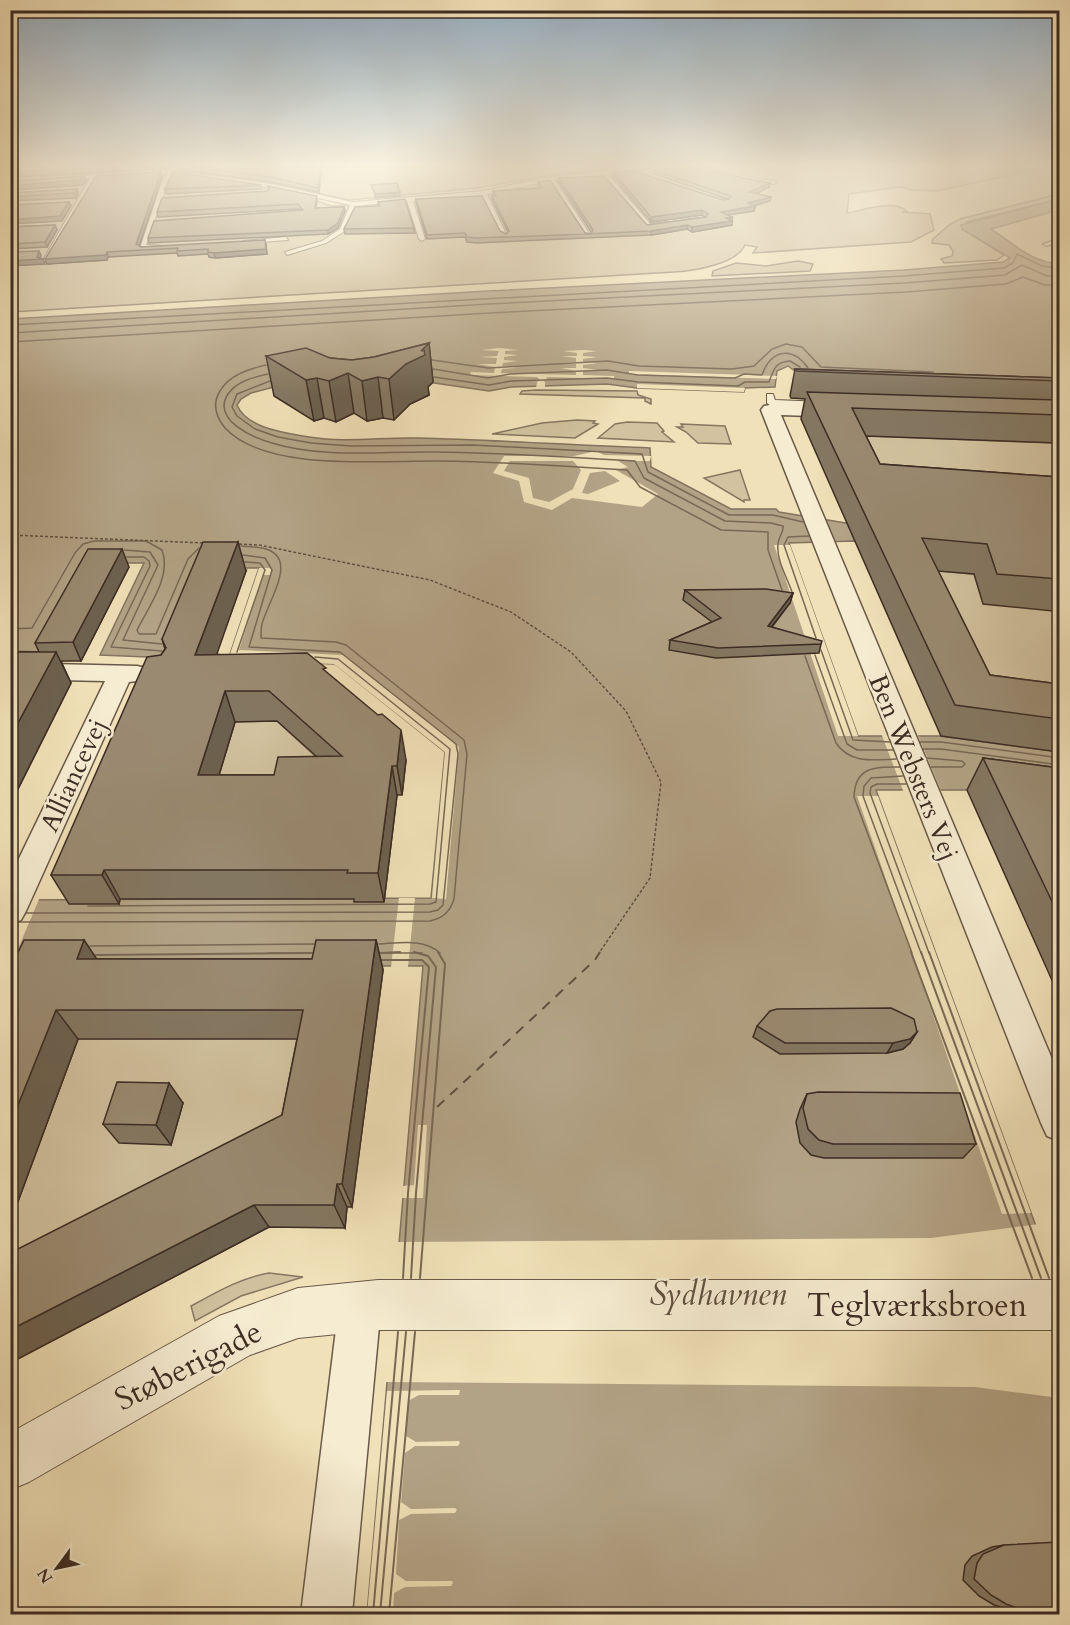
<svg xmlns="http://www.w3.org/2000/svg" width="1070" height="1625" font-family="Cardo,serif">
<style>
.green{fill:#d2c29f;stroke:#877762;stroke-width:1.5}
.water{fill:#b3a386;stroke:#83735f;stroke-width:1.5}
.pier{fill:#f1e1b8;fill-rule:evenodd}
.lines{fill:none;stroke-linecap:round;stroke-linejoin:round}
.shore-far1{stroke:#786855;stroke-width:1.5}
.shore{stroke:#786855;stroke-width:2}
.ferry-far1{stroke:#605041;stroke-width:1.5;stroke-dasharray:3 2;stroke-linecap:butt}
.ferry{stroke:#605041;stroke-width:2;stroke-dasharray:10 8;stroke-linecap:butt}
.service-casing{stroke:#695949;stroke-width:2}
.minor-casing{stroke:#695949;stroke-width:3}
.tertiary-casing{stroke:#695949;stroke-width:2}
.service{fill:#f6ecd1;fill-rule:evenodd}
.minor{fill:#f6ecd1;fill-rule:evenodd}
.tertiary{fill:#f6ecd1;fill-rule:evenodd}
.wall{fill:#847761;stroke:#3c2c24;stroke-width:1.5;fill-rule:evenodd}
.shaded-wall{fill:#6c614f;stroke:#3c2c24;stroke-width:1.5}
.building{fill:#9a8a71;stroke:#3c2c24;stroke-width:1.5;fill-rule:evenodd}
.labels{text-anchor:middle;stroke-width:5;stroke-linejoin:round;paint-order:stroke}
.street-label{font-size:26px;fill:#3c2c24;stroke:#f6ecd1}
.near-street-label{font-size:32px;fill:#3c2c24;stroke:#f6ecd1}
.near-water-label{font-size:33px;font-style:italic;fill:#605041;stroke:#f6ecd1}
</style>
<rect width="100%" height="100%" fill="#f1e1b8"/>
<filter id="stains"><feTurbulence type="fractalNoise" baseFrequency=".00333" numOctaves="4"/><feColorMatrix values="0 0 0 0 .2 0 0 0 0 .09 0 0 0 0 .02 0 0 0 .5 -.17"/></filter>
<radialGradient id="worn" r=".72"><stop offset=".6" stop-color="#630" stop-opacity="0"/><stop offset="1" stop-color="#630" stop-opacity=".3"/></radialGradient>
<g class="green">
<path d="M190,167H620L545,176L478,188L349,200L251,178L195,174L264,172L276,167L193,170Z"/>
<path d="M655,167H1048L937,191L912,190L900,187L849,194L847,213C864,210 893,199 907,211L902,212L930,214L934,230L911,242L753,253L757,247L745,245C737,264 694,271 674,272L11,312L10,182L130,177L189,178L290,191L331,206L490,195L545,181L634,172Z"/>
<path d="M1059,194V199L967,222L962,229L1004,255L997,260L944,263L941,259L952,256L953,251L949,245L932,243L933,239L949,225L960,219Z"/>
<path d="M798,261L813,264L810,271L712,276L713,271L736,263L766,266Z"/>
<path d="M536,390L637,391L638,395L651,399V404L645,401V398L520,394L522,391Z"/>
<path d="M577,420L595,421L593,423L598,424L575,438L492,434L542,423Z"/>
<path d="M627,422L657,423L664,431L662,432L674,442L598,438L615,424Z"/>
<path d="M681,424L725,426L731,444L698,443L686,432L677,427H683Z"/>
<path d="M844,435L1052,443L1059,439V507L879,493Z"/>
<path d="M740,470L750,500H744V502L704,478Z"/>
<path d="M902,567L1059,583V717L964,705Z"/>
<path d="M277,721L339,778L157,848L202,722Z"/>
<path d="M313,1038L298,1125L11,1289L10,1223L78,1039Z"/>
<path d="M269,1273L303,1277L241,1296L195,1321L191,1306C217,1292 240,1278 269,1273Z"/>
</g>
<path class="water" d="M1059,199V210L991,229C1011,242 1034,264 1059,263V400L796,372L788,366L777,371L775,387L745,388L744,392L637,388L607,384L511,387L489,391L386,376L293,382L251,393L241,399L237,405C247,429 287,433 309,437C346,443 382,437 418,438C496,440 573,445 650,448L651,467L731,509H776L779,512L1059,558L854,541L789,543L858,736H941L1059,752V802L967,790H876L1059,1289V1614H367L423,966H356L11,1010V900L431,898L445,752L335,664L228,660L259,568H209L172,658L100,655L144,563H95L45,652L11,651V319L488,291L904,270L1003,262L1010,258L962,229L961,225Z"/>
<g class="pier">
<path d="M499,348L519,350L505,351V354L518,355L504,357V360L518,361L503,363L502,366L517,368L502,369L501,373L576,375V371L561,368H576V364L562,363L576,362V358L562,356H577V353L563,351L583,350L597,351L583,353V356L597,357L583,359V362L598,363L583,365V368L598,370L583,371V375L614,376V379L547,377L546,380H543L545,382V389H536L537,382L540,380L537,377L470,375L471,372L494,373L495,367L478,364H496L497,358L479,357L497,356L499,351L481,350Z"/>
<path d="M629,371L777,376L776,379L629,374Z"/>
<path d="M637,384L745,388L744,392L637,388Z"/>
<path d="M596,451L604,455L651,456L650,461H618L628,467L616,470L658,494L642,507L572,498L552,510L524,502L519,481L493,473L504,456H574ZM573,461L581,470L573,489L549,502L533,498L529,478L504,471L510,461ZM605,471L620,481L588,494L582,493L590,473Z"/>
<path d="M774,545H790L858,736H838Z"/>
<path d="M259,568H272L270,575H263L239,650L343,655L459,747L446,899L432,898L445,752L334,664L228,660Z"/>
<path d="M881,733H917L942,793H904Z"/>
<path d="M857,796H878L1031,1213L1002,1214Z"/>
<path d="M10,897H40L11,965Z"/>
<path d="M399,898H415L408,967H391Z"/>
<path d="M418,1125H427L423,1198H402L403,1186L414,1185Z"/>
<path d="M1039,1224L1060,1281L1059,1398L975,1387L385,1382L397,1242L931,1238Z"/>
<path d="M460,1390L459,1395H419L408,1401L406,1436L416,1442L459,1441L460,1443L458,1446H415L405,1453L401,1502L411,1509L455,1508L457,1510L455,1513L411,1514L399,1520L396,1574L406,1581H452L453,1583L451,1586L405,1587L394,1593L393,1614H367L387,1391Z"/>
</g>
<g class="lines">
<g class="shore-far1">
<path d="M10,325L904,276L1004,268L1013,263L1017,254L1042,266L1060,268"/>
<path d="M10,333L489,304L905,283L1005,275L1022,265L1047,276H1060"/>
<path d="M10,342L490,313L906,292L1006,284L1023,277L1045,285H1060"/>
<path d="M432,360L488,368L608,361L639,366L732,369L754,366L772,349L786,344L802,347L821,367L933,372"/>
<path d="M266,365C249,369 229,375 220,391C212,404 216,417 225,428C267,473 383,460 441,461C503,462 565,466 627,470L640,487L721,530L768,532V550L782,590"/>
<path d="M433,369L488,378L510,374L607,370L638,375L735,378L744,374L762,375C771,350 792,345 808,368"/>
<path d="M268,374C254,377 237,381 228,394C211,420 254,438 272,443C324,459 382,451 435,452C502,453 569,457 635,461L644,478L725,521L771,523L783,526C784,533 778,537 778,544C776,560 787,577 792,592"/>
<path d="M434,377L489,385L511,381L607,378L638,382L738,386L745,382H769C774,369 775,362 790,361L800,367"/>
<path d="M270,381L237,394L232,407L237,416L255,429L278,437L311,443L351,446L473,445L642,454L648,472L729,515H773L803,522"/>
<path d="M809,536L788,537L784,545L816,638"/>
<path d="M124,550L150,552L158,565L123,640L162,644"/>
<path d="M127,557H144L149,561L150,566L111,647L162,651"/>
<path d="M10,629L32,628L75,553L83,544L94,541H146L162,550C172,576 149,606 137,630L139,634H156L188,559L199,548"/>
<path d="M821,650L853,740L890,742"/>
<path d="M237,652L265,570L260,563L245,562"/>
<path d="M815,655L847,744L857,750H893"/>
<path d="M805,656L836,743C850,764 874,760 896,759"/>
<path d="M920,742H941L1060,758"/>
<path d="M923,749H941L1060,765"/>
<path d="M927,758L962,761L965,764L962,767H931"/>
<path d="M900,767C875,767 855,766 854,797L912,953"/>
<path d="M903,776L871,778L864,786L863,796L921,953"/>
<path d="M906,784H877L871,787L870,793L929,953"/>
<path d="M88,906L430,904L436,902L450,749L338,659L315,657"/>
<path d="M26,913L430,912L438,910L443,905L458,754L456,744L340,652L249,647L272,570L265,558L243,555"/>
<path d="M19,922L430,921C443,918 450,912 454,899L467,754L464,740L346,645L336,642L261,638C261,633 261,628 262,624C266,607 290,571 277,556C269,546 252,547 241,546"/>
<path d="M379,944C399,943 424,938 440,953"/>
<path d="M90,946L314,944"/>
<path d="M269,953H312"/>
<path d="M381,953H422"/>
</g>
<g class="shore">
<path d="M911,952L1032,1278"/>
<path d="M921,952L1041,1278"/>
<path d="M929,952L1049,1278"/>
<path d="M381,953L400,952"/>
<path d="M96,955L312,953"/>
<path d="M382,960H422L429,967L408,1193L403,1278"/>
<path d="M411,1278L416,1193L436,967L428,956L414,952"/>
<path d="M420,1278L445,964L438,952"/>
<path d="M373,1614L398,1332"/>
<path d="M380,1614L406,1332"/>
<path d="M389,1614L415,1332"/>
</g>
<g class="ferry-far1">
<path d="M10,535L204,543"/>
<path d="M239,544L259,545L430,580L511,612L571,652L626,711L661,782L650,878L599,953"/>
</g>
<path class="ferry" d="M437,1107L595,960L600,952"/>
<g class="service-casing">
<g id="service">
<path d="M174,167H179L176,171L271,184L353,202L483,191L551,177L642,167L609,175L650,224L666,222L669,224L646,227L604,176L555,180L591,236H587L550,181L487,194L507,236L502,235L482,195L413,201L425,239L422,241L419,239L407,201L355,206L345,231L326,243L287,255L285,252L322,241L340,229L350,205L271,188L173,174L169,179L146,245L163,246L140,248L163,179L168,171Z"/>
<path d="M680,167H694L777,182L774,184Z"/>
<path d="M115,173L117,176L96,178L47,261L42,262L90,178L10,183V179Z"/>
<path d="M286,237L288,240L247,243L244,241Z"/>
<path d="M1060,238V242L1046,246L1043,244Z"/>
<path d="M767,394H773L775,400L825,402L829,405L825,408L771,406L767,403Z"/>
</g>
</g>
<g class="minor-casing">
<g id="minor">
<path d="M770,405L840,407L846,408L849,412L846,416L840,417L781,415L1060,1078V1141L1047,1136L1041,1123L761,410L764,406Z"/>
<path d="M10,663L137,666L146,668L149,674L146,680L129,682L26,911L21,920L10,924V877L105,681L10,679Z"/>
<path d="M360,1284L375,1290L381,1305L352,1614H301L339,1305L345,1290Z"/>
</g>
</g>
<g class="tertiary-casing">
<path id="tertiary" d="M378,1280H1060V1330H378L298,1338L250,1355L29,1482L10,1490V1433L219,1316L298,1288Z"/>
</g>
<use href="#service" class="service"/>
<use href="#minor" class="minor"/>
<use href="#tertiary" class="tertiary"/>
</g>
<g class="wall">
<path d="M10,167H171L167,169L10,177Z"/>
<path d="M180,167H216L214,169L322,167L319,192L271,182L182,170Z"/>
<path d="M654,170L769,187L756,194L771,197L770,201L754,206H755L754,211L727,215L732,217V225L692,232L687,229L651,235L477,243L467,242L465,237L427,239L416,203V199L506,234L508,232L492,200V196H494L493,191L539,188L538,186V182L585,233L591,234L592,233L559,182V178L647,225L705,217L702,215L651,222L613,176V172L723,200L727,199L654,174Z"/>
<path d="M162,177L139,246L141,247L266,244L267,254L215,258L209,257L208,254L178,256L177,253L108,257L107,260L47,264L45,259Z"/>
<path d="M10,181H86L83,185L11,190L13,193L77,189L78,193L76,198L10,201Z"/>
<path d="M261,185L262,189L166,194L165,189Z"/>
<path d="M268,186L317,200L316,208L344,207L345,211L338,228L328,234L149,243L148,238L300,210L299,209L158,217L157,212L268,191Z"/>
<path d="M378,202L414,228L415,233L345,234L344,229L378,206Z"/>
<path d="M55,225L57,230L47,247L10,249V227Z"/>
<path d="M1057,238H1059V248L1055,246Z"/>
<path d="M429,343L433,382L428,387L429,395L410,404L394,420L383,418L367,421L354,413L336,422L324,418L314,421L274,396L266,356L330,358L352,360L374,357Z"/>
<path d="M795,369L1059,378V443L866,436L880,464L1059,477V599L1053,611L983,604L974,574L938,571L990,675L1059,684V752L941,736L801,419L805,399L791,398L790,396Z"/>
<path d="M129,567L81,661H61L71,683L10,805V652H39L35,643Z"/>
<path d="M246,571L216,654L327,673L406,760L402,795H397L384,902H354V899H120L119,904H69L51,875L161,655L165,649L162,639ZM277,721L316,756L274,775H219L235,722Z"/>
<path d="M685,590L793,593L790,603L772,627L821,644L819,653L716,658L669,650L670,640L712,622L683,600Z"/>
<path d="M983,758L1059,768V996L967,790Z"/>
<path d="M84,940L96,959H312L376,940L383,970L352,1207H347L345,1228L269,1227L10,1363L282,1115L297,1039H78L10,1223V969Z"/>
<path d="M757,1026L917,1032L910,1043L903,1049L887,1053L780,1054L753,1037Z"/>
<path d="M807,1094L976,1144L963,1158H824L811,1155L800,1143L796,1122L800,1109Z"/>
<path d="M183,1103L171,1145L119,1143L103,1124Z"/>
<path d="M1004,1545L1046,1610L1032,1611L1007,1609L994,1605L979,1596L963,1580L965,1565L972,1556L992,1547Z"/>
</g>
<g class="shaded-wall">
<path d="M321,167H322L319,192L318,188Z"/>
<path d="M161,172L162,177L138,249L136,244Z"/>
<path d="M84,176L86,181L83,185L10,190V186Z"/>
<path d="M770,183L769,187L749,197L750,192Z"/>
<path d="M77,189L78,193L76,198L74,193Z"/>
<path d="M400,192V196L375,198V194Z"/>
<path d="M771,197L770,201L747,207L748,203Z"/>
<path d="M69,202L71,206L62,221L10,224V220Z"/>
<path d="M755,206L754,211L721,216V212Z"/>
<path d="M344,207L345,211L338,228L328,234V230Z"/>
<path d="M702,210V215L651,222V217Z"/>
<path d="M732,217V225L692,232V227Z"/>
<path d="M55,225L57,230L47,247L45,242Z"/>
<path d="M687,225V229L651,235V231Z"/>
<path d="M265,240L267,254L215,258L214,253Z"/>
<path d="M39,251L41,255L40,259H43L45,264L10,266V261L37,257Z"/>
<path d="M107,252L108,257L107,260L47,264L45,259Z"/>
<path d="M429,343L433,382L428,387L429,395L410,404L394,420L389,379Z"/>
<path d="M348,373L354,413L336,422L329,381Z"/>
<path d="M378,377L383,418L367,421L362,381Z"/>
<path d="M317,378L324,418L314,421L306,380Z"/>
<path d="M238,542L246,571L206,685L195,655Z"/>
<path d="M122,549L129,567L81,661L73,642Z"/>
<path d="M793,593L790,603L765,635L768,626Z"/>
<path d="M56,652L71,683L10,805V738Z"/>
<path d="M225,691L235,722L210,805L198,775Z"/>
<path d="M401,730L406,760L402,795L397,766Z"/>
<path d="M392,766L397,795L384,902L378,873Z"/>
<path d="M104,870L120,899L119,904L102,875Z"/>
<path d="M84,940L104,970L77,959Z"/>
<path d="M376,940L383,970L352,1207L342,1184Z"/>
<path d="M56,1010L78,1039L10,1223V1125Z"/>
<path d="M917,1032L910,1043L903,1049L887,1053L893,1043Z"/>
<path d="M169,1083L183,1103L171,1145L156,1125Z"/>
<path d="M337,1184L347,1207L345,1228L334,1205Z"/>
<path d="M254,1205L269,1227L10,1363V1330Z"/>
</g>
<g class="building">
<path d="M10,167H110L10,172Z"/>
<path d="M194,167H212L213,169L321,167L318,188L271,177Z"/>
<path d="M694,168L770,183L750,192L771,197L748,203L755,206L721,212L732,217L726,218L732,221L692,227L687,225L651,231L563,235L477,238L467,237L465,233L427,235L416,199L482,196L500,231L506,234L509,231L492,196H496L493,191L542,188L538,182L550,180L585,233L591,234L593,230L559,178L604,176L647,225L706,217L708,214L702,210L651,217L613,172L634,171L723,200L729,199L731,196L654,170Z"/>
<path d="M161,172L136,244L141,247L265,240L266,249L214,253L208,252V249L177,251L178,248L107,252L106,255L45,259L96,176Z"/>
<path d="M173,172L261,185L165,189Z"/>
<path d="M84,176L81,180L10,186V181Z"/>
<path d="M397,183L400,192L375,194L371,185Z"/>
<path d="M268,186L317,196L315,208L344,207L338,223L328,230L148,238L154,221L303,210L298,204L157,212L162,198L268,191L270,188Z"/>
<path d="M10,189L13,193L77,189L74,193L10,197Z"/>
<path d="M405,199L414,228L344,229L355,207L380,206L378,202Z"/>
<path d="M69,202L60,216L10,220V205Z"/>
<path d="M55,225L45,242L10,244V227Z"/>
<path d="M39,251L37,257L43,259L10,261V252Z"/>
<path d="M429,343L421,351L424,350L425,355L406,364L389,379L378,377L362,381L348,373L329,381L317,378L306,380L266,356L306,348L330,358L352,360L374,357Z"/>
<path d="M795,369L1059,378V381L797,371Z"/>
<path d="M807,392L1059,400V415L852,408L880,464L1059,477V551H1058L1059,556V579L997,574L987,544L922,538L990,675L1059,684V719L955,705Z"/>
<path d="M203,542H238L195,655L307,653L326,668L323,669L378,715L382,714L401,730L397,766H392L378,873H347L348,870H104L102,875H51L147,657L161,655L166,648L162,639ZM225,691H269L342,756L278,757L274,775H198Z"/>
<path d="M88,549H122L73,642L35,643Z"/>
<path d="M766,589L793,593L768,626L822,641L821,644L718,648L670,640L721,618L685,590Z"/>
<path d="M10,652H56L10,738Z"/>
<path d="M983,758L1059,768V916Z"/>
<path d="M24,940H84L77,959H312L316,940H376L342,1184H337L334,1205H254L10,1330V1253L282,1115L303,1010H56L10,1125V969Z"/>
<path d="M891,1008L914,1019L917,1032L910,1039L893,1043H785L757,1026L770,1011L777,1009Z"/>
<path d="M117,1082L169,1083L156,1125L103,1124Z"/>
<path d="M818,1092L960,1093L976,1144H833L819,1140L808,1129L803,1108L807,1094Z"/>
<path d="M1059,1542V1609L1046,1610L1020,1609L1006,1604L991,1595L974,1579L977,1563L983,1554L1004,1545Z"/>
</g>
<linearGradient id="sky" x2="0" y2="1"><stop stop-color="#93adc1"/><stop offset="0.42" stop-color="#f9f2df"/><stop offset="1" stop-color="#f9f2df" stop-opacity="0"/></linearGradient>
<rect width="1070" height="395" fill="url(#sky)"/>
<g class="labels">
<g class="street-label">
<text transform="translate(914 767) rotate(68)" y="9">Ben Websters Vej</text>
<text transform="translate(73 775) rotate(-65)" y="9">Alliancevej</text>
</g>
<g class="near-street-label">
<text x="917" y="1316">Teglværksbroen</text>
<text transform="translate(188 1365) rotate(-27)" y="11">Støberigade</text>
</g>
<g class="near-water-label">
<text x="718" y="1305">Sydhavnen</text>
</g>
</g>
<rect width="1070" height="1625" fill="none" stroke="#f1e1b8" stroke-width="36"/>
<rect x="12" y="12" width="1046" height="1601" fill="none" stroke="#3c2c24" stroke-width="3"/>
<rect x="18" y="18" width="1034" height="1589" fill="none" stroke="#3c2c24" stroke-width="1.5"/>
<g transform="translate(57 1568) rotate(237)" stroke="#f6ecd1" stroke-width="4.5" paint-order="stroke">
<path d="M0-4.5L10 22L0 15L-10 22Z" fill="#3c2c24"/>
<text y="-9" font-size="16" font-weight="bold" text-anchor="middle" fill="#3c2c24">N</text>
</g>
<rect width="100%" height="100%" filter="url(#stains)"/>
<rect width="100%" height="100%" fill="url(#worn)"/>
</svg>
